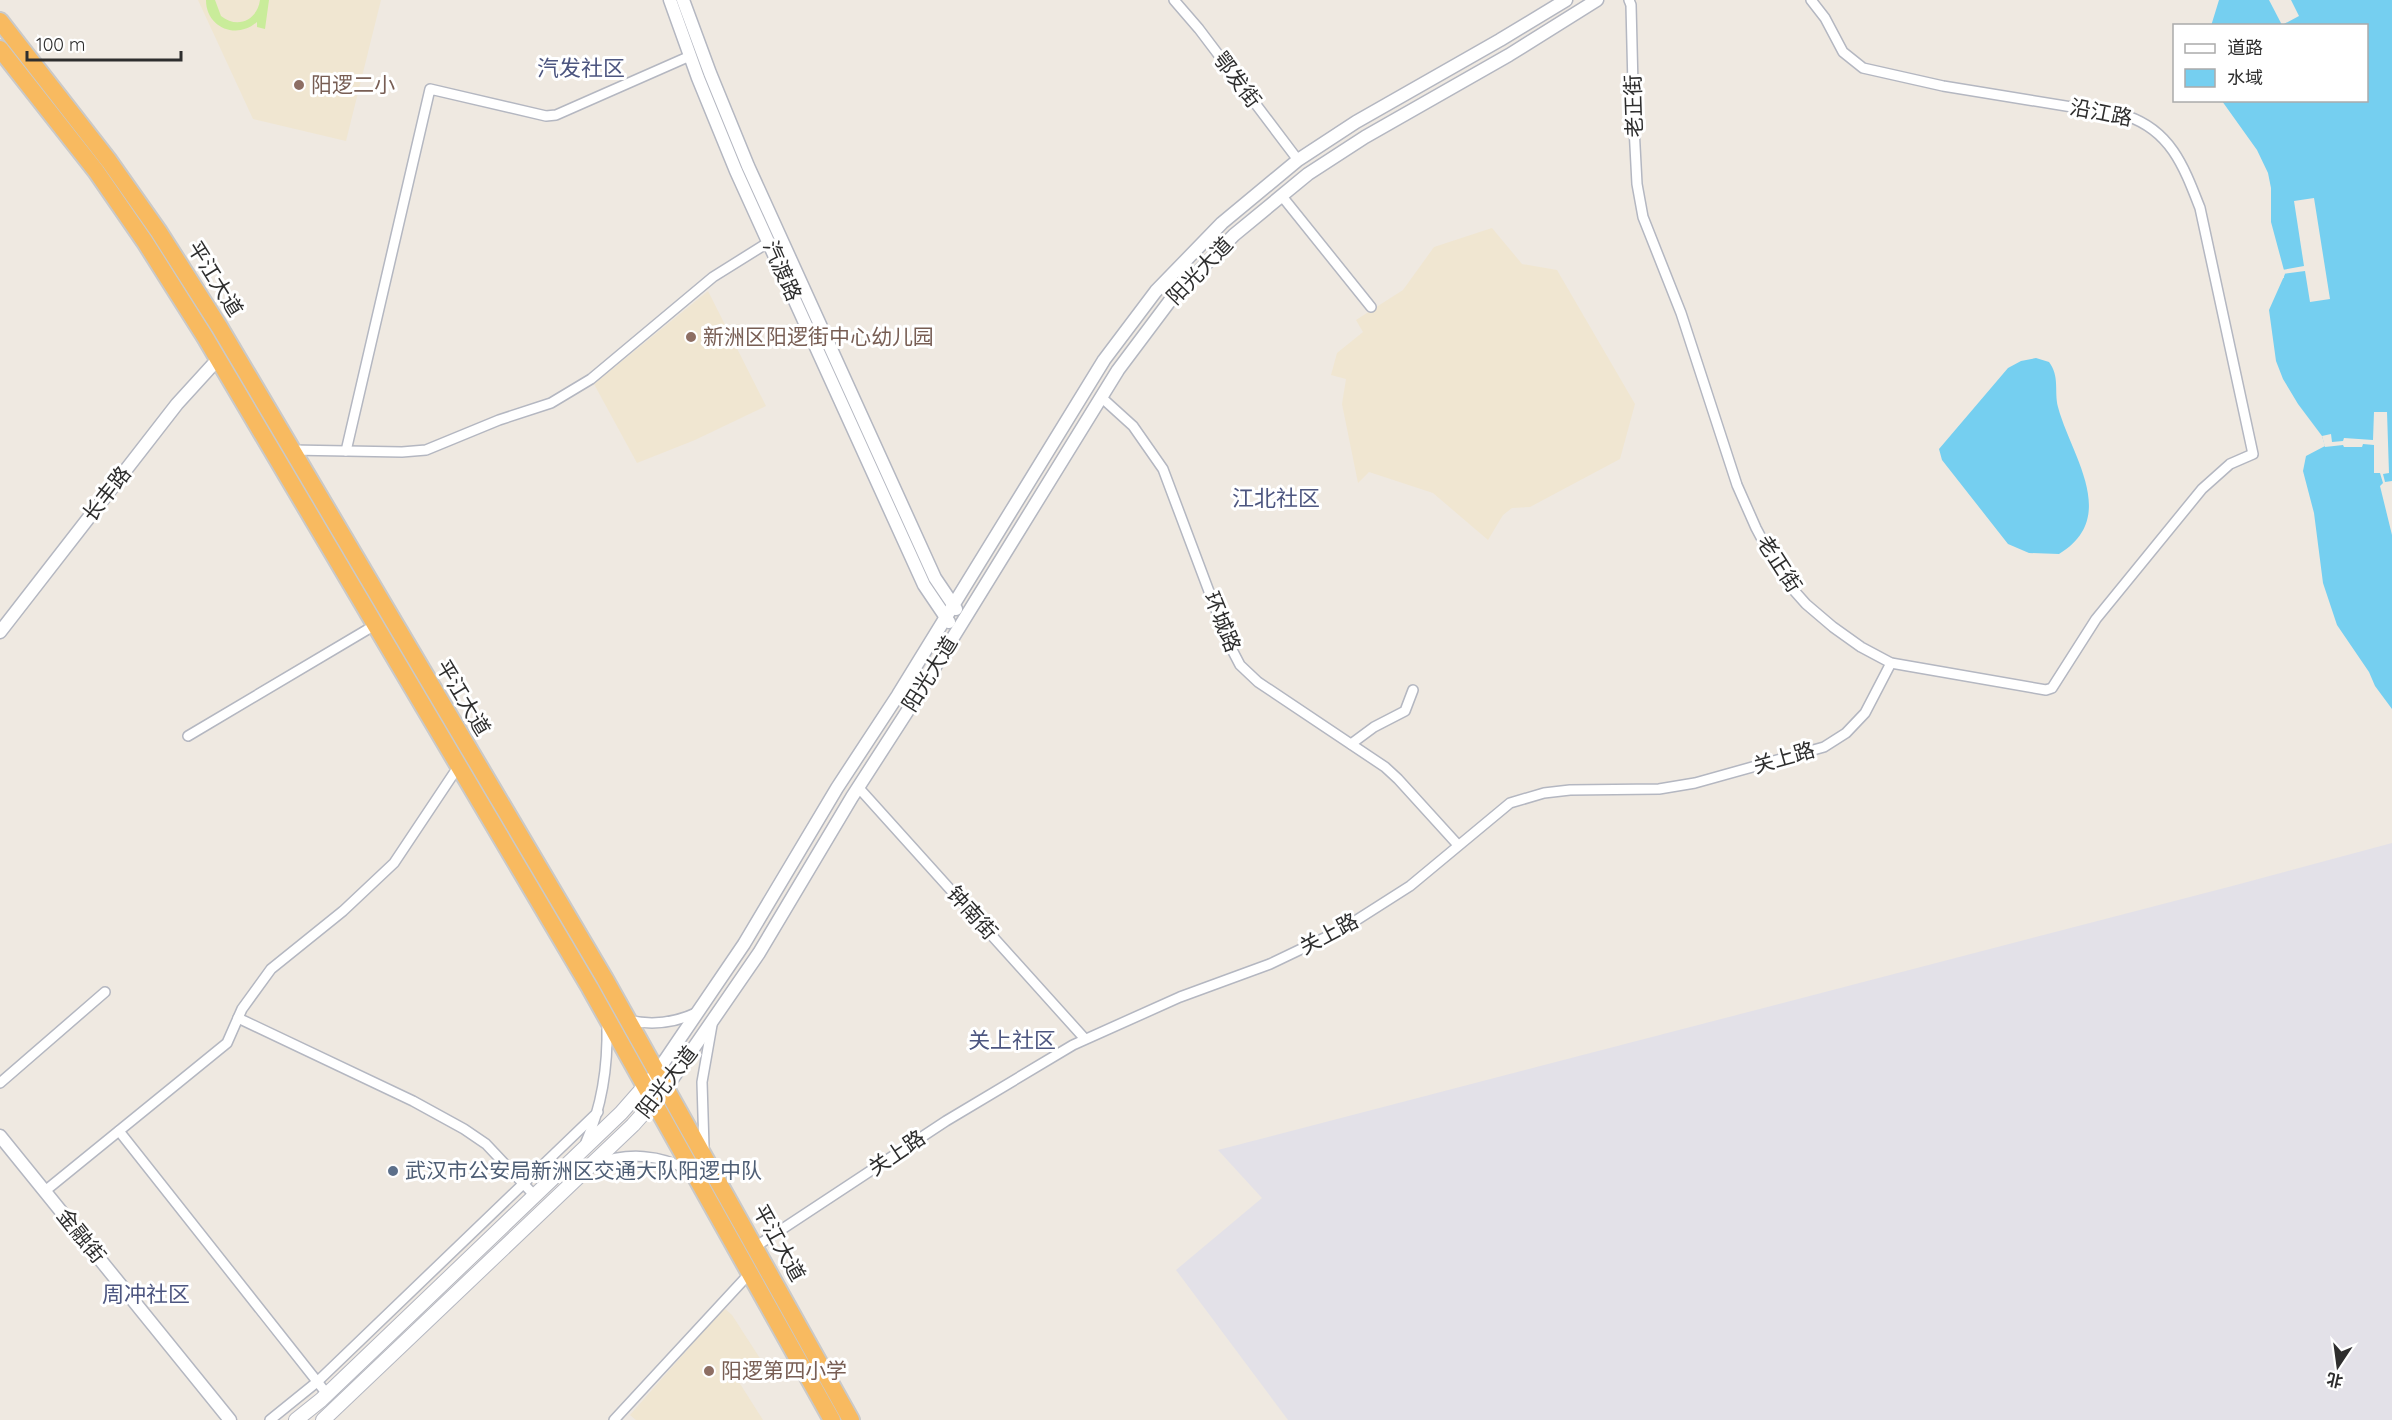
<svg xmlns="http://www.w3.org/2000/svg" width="2392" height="1420" font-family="Quicksand,'Noto Sans SC',sans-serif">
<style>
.industrial{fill:#e3e1e8}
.education{fill:#f0e6d1}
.pitch{fill:#c9ec9a}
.water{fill:#75cff0}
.pier{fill:#efe9e1}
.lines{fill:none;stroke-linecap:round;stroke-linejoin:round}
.minor-casing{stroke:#b4b7c1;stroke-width:12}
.tertiary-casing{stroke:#b4b7c1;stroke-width:15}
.secondary-casing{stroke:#b4b7c1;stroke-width:16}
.trunk-casing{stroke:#c9c9c9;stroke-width:20}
.minor{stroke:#fff;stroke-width:9}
.tertiary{stroke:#fff;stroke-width:12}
.secondary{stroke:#fff;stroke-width:14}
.trunk{stroke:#f8ba60;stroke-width:16}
.education-dot{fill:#8d6e63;stroke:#fff;stroke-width:2}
.service-dot{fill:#5c6f8a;stroke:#fff;stroke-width:2}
.labels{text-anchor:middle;stroke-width:6;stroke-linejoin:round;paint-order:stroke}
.street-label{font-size:21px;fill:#2e2e2e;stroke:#fff}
.education-label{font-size:21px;fill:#785e54;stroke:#fff;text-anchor:start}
.service-label{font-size:21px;fill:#4e5e75;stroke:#fff;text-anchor:start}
.neighbourhood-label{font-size:22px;fill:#4d5680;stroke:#fff}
</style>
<rect width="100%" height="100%" fill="#efe9e1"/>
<path class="industrial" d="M2392,843V1420H1288L1176,1270L1262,1198L1218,1150L2236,885Z"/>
<g class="education">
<path d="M198,0H381L346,141L253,119Z"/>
<path d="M1492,228L1522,264L1557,270L1635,404L1620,459L1530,507L1512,508L1503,515L1488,540L1433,493L1369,472L1358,483L1342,404L1346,379L1331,375L1337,353L1363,332L1356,320L1403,290L1434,247Z"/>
<path d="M708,291L766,406L695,440L637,463L594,384Z"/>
<path d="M724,1308L732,1315L763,1363L737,1379L763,1420H636L630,1415Z"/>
</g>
<path class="pitch" d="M206,0H215L221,16C237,29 257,21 260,0H269L265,29L257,27V22C237,40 206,28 206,0Z"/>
<g class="water">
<path d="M2219,0H2392V709L2375,686L2369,672L2337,625L2323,583L2314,513L2303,471L2306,456L2325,446L2322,436L2298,404L2283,379L2276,361L2269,310L2285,274L2271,222V188L2268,173L2257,150L2222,101L2366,100V26H2211Z"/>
<path d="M2036,358L2049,362C2060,377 2054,391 2058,407C2071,456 2120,517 2059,554L2029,553L2008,544L1942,460L1939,449L2008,368L2021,361Z"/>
</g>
<g class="pier">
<path d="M2269,0H2291L2299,16L2282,25Z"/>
<path d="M2314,198L2330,299L2310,302L2305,271L2283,274L2284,278H2281L2282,270L2304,266L2294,201Z"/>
<path d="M2374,412H2387L2389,473L2383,474L2385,482L2392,481V535L2380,486L2383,483L2380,473H2374V445L2363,444L2362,447H2344L2343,445L2325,447L2322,436L2331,434L2332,442L2343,441L2344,438L2373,440Z"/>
</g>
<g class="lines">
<g class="minor-casing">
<g id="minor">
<path d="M1174,0L1199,29L1298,160"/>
<path d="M1629,0L1631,5L1634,127L1637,184L1643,217L1681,313L1737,485L1756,528L1782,577L1806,604L1833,627L1861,647L1891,663L2046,690L2052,688L2096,619L2202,489L2230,464L2253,454L2200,208C2184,167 2171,131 2127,116L1943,86L1863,68L1843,52L1825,18L1811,0"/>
<path d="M1281,195L1371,307"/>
<path d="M1101,397L1133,426L1163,469L1228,642L1240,665L1258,682L1385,767L1398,779L1458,845"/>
<path d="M291,450L402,452L426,450L499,420L551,403L591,379L713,277L769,242"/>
<path d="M346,451L430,89L546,116L556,115L690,56"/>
<path d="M188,736L375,625"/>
<path d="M1351,744L1374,727L1405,711L1413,690"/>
<path d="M858,787L1085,1039"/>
<path d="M238,1018L413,1101L464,1129L486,1144L535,1196"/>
<path d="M628,1020C653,1026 675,1023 698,1012"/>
<path d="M0,1083L105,992"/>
<path d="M119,1131L327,1394"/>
<path d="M586,1142C603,1104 608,1066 607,1024"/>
<path d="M704,1148L702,1082L712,1025"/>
<path d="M596,1164C627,1152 661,1154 689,1171"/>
<path d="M45,1191L227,1043L242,1009L271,969L343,911L394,863L458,767"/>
<path d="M755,1247L946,1121L1073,1045L1180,997L1270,964L1341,930L1410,886L1510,803L1544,793L1570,790L1659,789L1695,783L1824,747L1846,733L1865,713L1891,663"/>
<path d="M270,1420L317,1382L598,1112"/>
<path d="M614,1420L750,1273"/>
</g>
</g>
<g class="tertiary-casing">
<g id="tertiary">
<path d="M670,0L698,78L736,171L924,585L949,622"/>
<path d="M683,0L710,73L748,166L935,578L956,609"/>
<path d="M0,632L177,404L218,359"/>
<path d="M657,1072L744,944L837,788L898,695L1104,360L1156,291L1222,223L1298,160L1356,122L1500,40L1566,0"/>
<path d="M666,1088L759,953L852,797L912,704L1118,370L1169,302L1234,235L1308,174L1365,137L1509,55L1597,0"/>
<path d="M0,1136L230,1420"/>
</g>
</g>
<g class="secondary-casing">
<g id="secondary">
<path d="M296,1420L321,1400L621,1113L650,1080"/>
<path d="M323,1420L633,1125L666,1088"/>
</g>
</g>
<g class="trunk-casing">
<g id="trunk">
<path d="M0,21L109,161L159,232L220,328L605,979L851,1420"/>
<path d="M0,49L96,171L145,242L205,337L590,988L832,1420"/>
</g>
</g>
<use href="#minor" class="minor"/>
<use href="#tertiary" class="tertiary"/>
<use href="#secondary" class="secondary"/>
<use href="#trunk" class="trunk"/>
</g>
<g class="education-dot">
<circle cx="299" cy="85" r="6"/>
<circle cx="691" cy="337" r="6"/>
<circle cx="709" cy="1371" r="6"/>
</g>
<circle class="service-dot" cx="393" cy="1171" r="6"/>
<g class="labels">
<g class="street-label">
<text transform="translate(1237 80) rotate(53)" y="7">鄂发街</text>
<text transform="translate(1634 106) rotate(-92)" y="7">老正街</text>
<text transform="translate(2101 113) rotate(11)" y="7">沿江路</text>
<text transform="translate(782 271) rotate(66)" y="7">汽渡路</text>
<text transform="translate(1200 271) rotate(-46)" y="7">阳光大道</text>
<text transform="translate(215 279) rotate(58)" y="7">平江大道</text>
<text transform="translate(107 494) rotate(-52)" y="7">长丰路</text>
<text transform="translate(1779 564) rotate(57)" y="7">老正街</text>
<text transform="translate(1222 622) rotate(68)" y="7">环城路</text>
<text transform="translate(930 674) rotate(-58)" y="7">阳光大道</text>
<text transform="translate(463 698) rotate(59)" y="7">平江大道</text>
<text transform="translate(1784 758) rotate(-16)" y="7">关上路</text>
<text transform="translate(972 913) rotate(48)" y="7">钟南街</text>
<text transform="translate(1329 934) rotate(-28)" y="7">关上路</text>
<text transform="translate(667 1082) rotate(-52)" y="7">阳光大道</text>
<text transform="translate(897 1153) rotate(-34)" y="7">关上路</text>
<text transform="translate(81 1236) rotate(51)" y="7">金融街</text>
<text transform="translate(779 1243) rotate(61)" y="7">平江大道</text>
</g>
<g class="education-label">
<text x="311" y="92">阳逻二小</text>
<text x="703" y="344">新洲区阳逻街中心幼儿园</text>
<text x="721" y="1378">阳逻第四小学</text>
</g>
<g class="service-label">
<text x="405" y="1178">武汉市公安局新洲区交通大队阳逻中队</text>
</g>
<g class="neighbourhood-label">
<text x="581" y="76">汽发社区</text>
<text x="1276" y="506">江北社区</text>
<text x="1012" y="1048">关上社区</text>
<text x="146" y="1302">周冲社区</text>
</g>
</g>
<rect x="2173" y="24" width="195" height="78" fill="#ffffff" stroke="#ababab" stroke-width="1.5"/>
<rect x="2185" y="44" width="30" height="9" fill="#ffffff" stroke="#ababab" stroke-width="1.5"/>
<text x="2227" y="54" font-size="18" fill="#2e2e2e">道路</text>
<rect x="2185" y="69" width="30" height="18" fill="#75cff0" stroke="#ababab" stroke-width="1.5"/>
<text x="2227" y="84" font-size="18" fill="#2e2e2e">水域</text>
<g transform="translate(2338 1366) rotate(193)" stroke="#ffffff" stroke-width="4.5" paint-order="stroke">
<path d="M0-4.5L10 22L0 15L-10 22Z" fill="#2e2e2e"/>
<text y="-9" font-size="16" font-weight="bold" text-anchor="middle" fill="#2e2e2e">北</text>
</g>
<path d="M27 51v9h154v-9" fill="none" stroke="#2e2e2e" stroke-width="3"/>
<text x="36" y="51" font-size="18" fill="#2e2e2e" stroke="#ffffff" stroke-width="4.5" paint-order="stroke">100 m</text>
</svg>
